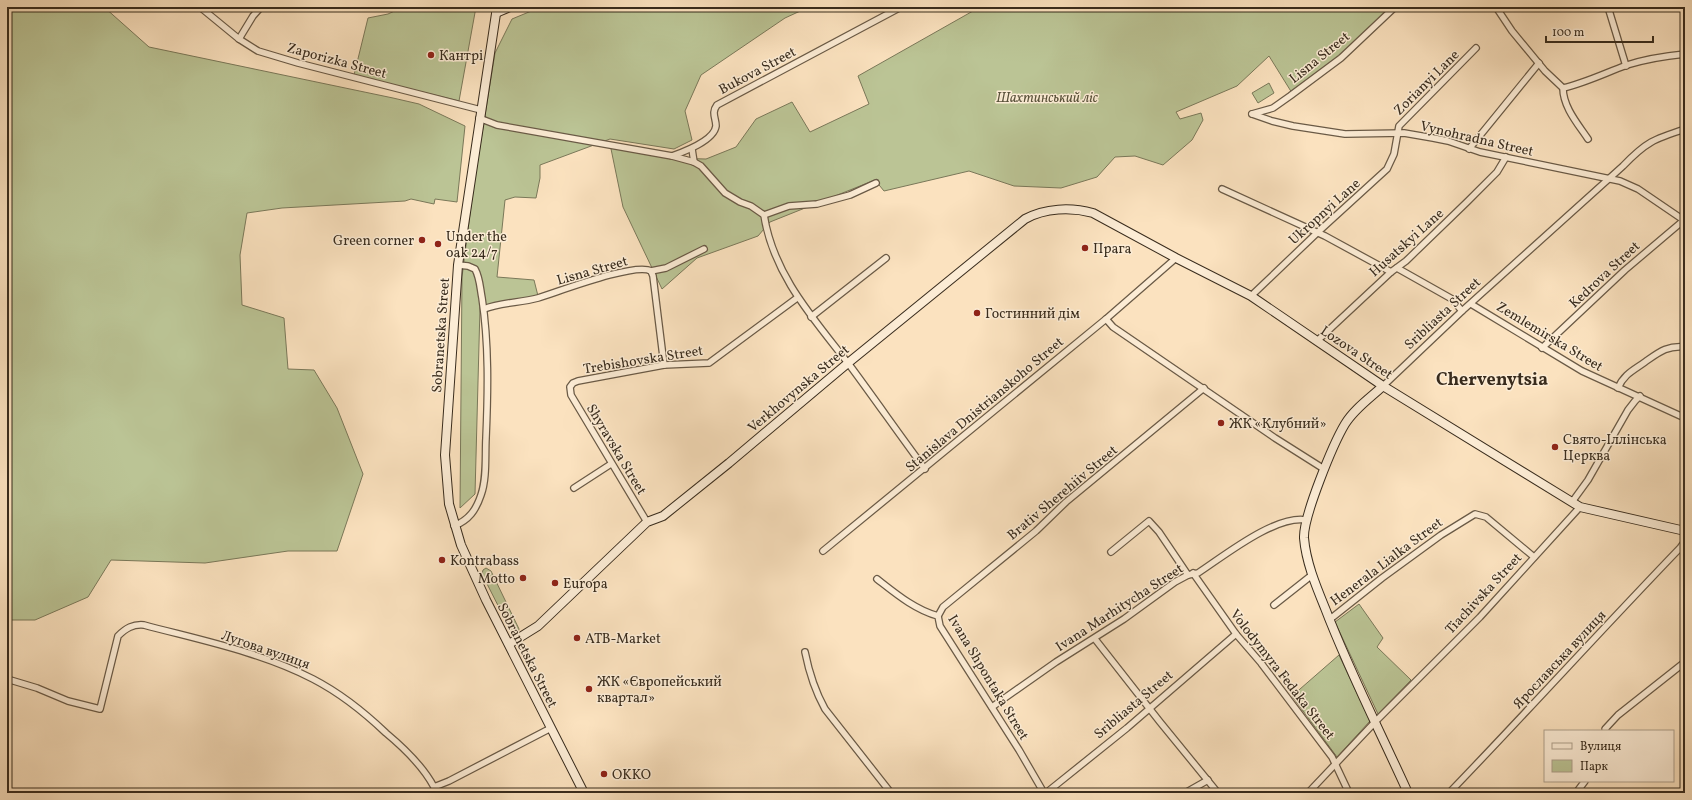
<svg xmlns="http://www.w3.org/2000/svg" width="1692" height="800" font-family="Vollkorn,serif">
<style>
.green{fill:#bbc495;stroke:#7a7859}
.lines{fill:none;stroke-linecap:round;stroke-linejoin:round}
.street-casing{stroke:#6a5a46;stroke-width:8}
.secondary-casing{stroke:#392c1d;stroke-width:10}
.street{stroke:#fcecd5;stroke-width:5.5}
.secondary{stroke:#fcecd5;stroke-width:8}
.poi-dot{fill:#8f2418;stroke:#fcecd5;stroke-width:1.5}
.labels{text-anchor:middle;stroke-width:3;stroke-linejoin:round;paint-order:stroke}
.poi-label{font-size:14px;fill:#392c1d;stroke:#fcecd5;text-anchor:start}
.street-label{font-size:14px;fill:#392c1d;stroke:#fcecd5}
.park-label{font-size:14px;font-style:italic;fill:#5a523b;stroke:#fcecd5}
.district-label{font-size:18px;font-weight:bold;fill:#392c1d;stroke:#fcecd5}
</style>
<rect width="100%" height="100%" fill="#fbe2bf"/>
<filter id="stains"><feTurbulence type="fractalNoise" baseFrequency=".005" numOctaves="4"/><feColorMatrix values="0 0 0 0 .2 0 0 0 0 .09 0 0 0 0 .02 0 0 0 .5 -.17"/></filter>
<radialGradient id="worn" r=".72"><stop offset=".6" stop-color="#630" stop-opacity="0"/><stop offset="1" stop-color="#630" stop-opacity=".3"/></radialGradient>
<g class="green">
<path d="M7,7H104L149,47L393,98L419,104L465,126L457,202L435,199L434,204L411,199L405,201L282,208L247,213L240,255L242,305L284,318L288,369L314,370L337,408L363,474L337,551H288L205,563L111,560L88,597L35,620H7Z"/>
<path d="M403,7H476L459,101L354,75L368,18L388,14Z"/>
<path d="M541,7H809L785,18L701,75L685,111L692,140L674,149L610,139L540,165V178L536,198L515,197L505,200L497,277L534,280L538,296L480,307L475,494L460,508L462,277L473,190L495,53L512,19Z"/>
<path d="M980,7H1394L1334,63L1292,93L1269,56L1237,86L1176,112L1180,119L1201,113L1203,120L1192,140L1163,165L1135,156L1115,157L1097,177L1061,188L1014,186L969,171L884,191L875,180L770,222L758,236L697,258L662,289L623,207L610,144L670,158L706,159L736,147L756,119L792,102L810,132L869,104L858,76Z"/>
<path d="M1269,83L1274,93L1258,103L1252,93Z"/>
<path d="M486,568L491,571L519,629L518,633H512L482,574L483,570Z"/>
<path d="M1359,604L1383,638L1377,647L1411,680L1378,714L1335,622Z"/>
<path d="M1339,655L1370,721L1337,757L1292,696Z"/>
</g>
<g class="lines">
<g class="street-casing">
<g id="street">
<path d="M200,7L239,39L258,51L298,63L481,110"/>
<path d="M1496,7L1512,31L1545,71L1563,88C1563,107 1578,124 1588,139"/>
<path d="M1608,7L1626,66"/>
<path d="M239,39L253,16L261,7"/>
<path d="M1563,88C1585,83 1605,73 1627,65C1646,59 1665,56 1685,54"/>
<path d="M1252,114L1272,121L1293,126L1345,134L1404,133L1433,138L1448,141L1480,152L1620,181L1638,189L1685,221"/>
<path d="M1252,114L1273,108L1290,96L1341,58L1395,7"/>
<path d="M479,118L497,125L672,156C683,152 714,141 716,126C716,118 711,113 717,105L901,7"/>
<path d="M692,149L694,162"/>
<path d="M1469,149L1539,63"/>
<path d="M672,156L694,162L701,166L725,193L740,202L751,206L764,215C773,274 813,318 848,363C874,398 899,434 925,469"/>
<path d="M1222,189L1325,236L1391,272"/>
<path d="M764,215L789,206L817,204L850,195L876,183"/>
<path d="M1397,268L1452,299L1462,311"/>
<path d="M651,271L653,276L664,365"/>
<path d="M1251,296L1318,232L1387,169L1394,154L1399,126L1476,48"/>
<path d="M1471,304L1582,371L1685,418"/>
<path d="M484,309C501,302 520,303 538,298C558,292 635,262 651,271L666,268L704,249"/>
<path d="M811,317L886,258"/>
<path d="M1106,319L1113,327L1275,438L1324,469"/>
<path d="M1317,341L1391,272L1406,261L1467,202L1497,172L1506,157"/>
<path d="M1542,348L1625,270L1684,220"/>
<path d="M1383,386L1462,311L1623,166C1646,142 1654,139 1685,129"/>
<path d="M1618,388C1624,374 1634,370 1645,362C1658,353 1667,345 1685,347"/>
<path d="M574,488L611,464"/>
<path d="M1572,502L1588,480L1628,410L1635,401L1640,396"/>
<path d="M647,522L571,395L570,387L573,383L578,381L664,365L709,363L797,298"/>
<path d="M454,526C469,520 476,510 481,495C487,478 485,457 486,438C488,392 489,344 482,298C480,288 480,278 475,269L468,266L458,265"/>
<path d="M823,551L1106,319L1176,258"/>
<path d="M1111,552L1149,521L1159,532L1188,575"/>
<path d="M1193,573L1236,634L1261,663L1332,757L1349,793"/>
<path d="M877,579C895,593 915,610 938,616L940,626L1019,750L1044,793"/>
<path d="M1274,605L1312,575"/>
<path d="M938,616L943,607L1036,531L1066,502L1204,388"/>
<path d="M1329,620L1382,578L1441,535L1475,514L1486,517L1534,557"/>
<path d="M1095,639L1160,722L1218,793"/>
<path d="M805,652C809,672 815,691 825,709L891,793"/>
<path d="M7,679L37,688L68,701L100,709L118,636C126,628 133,624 144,625C200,640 261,652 313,679C340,693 364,712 386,733C404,748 423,766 434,787L449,781L551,728"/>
<path d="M992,707L1056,662L1124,619L1175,582L1188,575L1198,573C1224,556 1275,515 1306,520"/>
<path d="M1606,731L1605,729L1618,715L1685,662"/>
<path d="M1046,793L1127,728L1236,634"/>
<path d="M1185,793L1208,780"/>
<path d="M1308,793L1376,721L1480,617L1580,507"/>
<path d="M1449,793C1527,712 1602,629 1680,548L1685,541"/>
<path d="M1576,793L1585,781"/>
</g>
</g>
<g class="secondary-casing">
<g id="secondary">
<path d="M497,7L458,265L445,455L449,504L461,545L486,600L584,793"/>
<path d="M496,13L510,7"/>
<path d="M1383,386C1370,398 1354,409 1345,424C1333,444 1303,517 1304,538C1306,562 1316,586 1325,608C1349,671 1380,731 1408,793"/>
<path d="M509,644L538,626L647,522L663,516L729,463L848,363L1025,219C1045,208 1071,207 1093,213L1176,258L1251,296L1383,386L1580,507L1685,531"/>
</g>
</g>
<use href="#street" class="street"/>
<use href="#secondary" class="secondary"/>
</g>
<g class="poi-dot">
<circle cx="431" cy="55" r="4"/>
<circle cx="422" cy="240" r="4"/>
<circle cx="438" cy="244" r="4"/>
<circle cx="1085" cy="248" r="4"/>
<circle cx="977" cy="313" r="4"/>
<circle cx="1221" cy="423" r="4"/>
<circle cx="1555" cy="447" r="4"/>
<circle cx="442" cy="560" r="4"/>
<circle cx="523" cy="578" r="4"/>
<circle cx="555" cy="583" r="4"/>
<circle cx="577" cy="638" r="4"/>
<circle cx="589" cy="689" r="4"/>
<circle cx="604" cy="774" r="4"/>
</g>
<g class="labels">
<g class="poi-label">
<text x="439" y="60">Кантрі</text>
<text x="446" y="241">Under the<tspan x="446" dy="16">oak 24/7</tspan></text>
<text x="414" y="245" text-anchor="end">Green corner</text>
<text x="1093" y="253">Прага</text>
<text x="985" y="318">Гостинний дім</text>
<text x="1229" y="428">ЖК «Клубний»</text>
<text x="1563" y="444">Свято-Іллінська<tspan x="1563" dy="16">Церква</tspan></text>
<text x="450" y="565">Kontrabass</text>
<text x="515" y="583" text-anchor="end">Motto</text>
<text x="563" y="588">Europa</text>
<text x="585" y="643">ATB-Market</text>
<text x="597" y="686">ЖК «Європейський<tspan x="597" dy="16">квартал»</tspan></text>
<text x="612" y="779">OKKO</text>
</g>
<g class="street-label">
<text transform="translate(1319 57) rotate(-39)" y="5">Lisna Street</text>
<text transform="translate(337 60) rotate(15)" y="5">Zaporizka Street</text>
<text transform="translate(757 70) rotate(-28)" y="5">Bukova Street</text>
<text transform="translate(1426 82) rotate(-45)" y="5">Zorianyi Lane</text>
<text transform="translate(1477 138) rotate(13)" y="5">Vynohradna Street</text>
<text transform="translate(1324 211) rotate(-42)" y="5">Ukropnyi Lane</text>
<text transform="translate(1406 242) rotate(-42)" y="5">Husatskyi Lane</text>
<text transform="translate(592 270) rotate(-16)" y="5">Lisna Street</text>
<text transform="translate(1604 274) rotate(-43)" y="5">Kedrova Street</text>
<text transform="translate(1442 313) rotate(-43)" y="5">Sribliasta Street</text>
<text transform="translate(440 335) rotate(-86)" y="5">Sobranetska Street</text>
<text transform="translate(1550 336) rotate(31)" y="5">Zemlemirska Street</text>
<text transform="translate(1357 352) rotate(34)" y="5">Lozova Street</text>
<text transform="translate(643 359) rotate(-9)" y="5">Trebishovska Street</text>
<text transform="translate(798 388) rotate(-40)" y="5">Verkhovynska Street</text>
<text transform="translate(984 404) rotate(-40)" y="5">Stanislava Dnistrianskoho Street</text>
<text transform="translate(617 449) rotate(59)" y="5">Shyravska Street</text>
<text transform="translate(1062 492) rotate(-40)" y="5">Brativ Sherehiiv Street</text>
<text transform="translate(1386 561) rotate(-37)" y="5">Henerala Lialka Street</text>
<text transform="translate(1483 593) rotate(-47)" y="5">Tiachivska Street</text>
<text transform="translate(1119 607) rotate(-33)" y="5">Ivana Marhitycha Street</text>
<text transform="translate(266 649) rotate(19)" y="5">Лугова вулиця</text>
<text transform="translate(528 655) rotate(63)" y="5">Sobranetska Street</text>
<text transform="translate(1559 659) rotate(-47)" y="5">Ярославська вулиця</text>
<text transform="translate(1283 674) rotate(52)" y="5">Volodymyra Fedaka Street</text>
<text transform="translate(989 677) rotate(59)" y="5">Ivana Shpontaka Street</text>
<text transform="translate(1133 704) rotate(-40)" y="5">Sribliasta Street</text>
</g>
<g class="park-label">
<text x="1047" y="102">Шахтинський ліс</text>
</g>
<g class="district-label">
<text x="1492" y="385">Chervenytsia</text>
</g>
</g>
<rect width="1692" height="800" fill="none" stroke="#fbe2bf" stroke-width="24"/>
<rect x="8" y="8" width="1676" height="784" fill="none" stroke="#392c1d" stroke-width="2"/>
<rect x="12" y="12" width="1668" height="776" fill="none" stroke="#392c1d"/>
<rect x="1544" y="730" width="130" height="52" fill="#fcecd5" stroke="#ae9f8b"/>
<rect x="1552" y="743" width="20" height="6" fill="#fcecd5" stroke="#ae9f8b"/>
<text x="1580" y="750" font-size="12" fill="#392c1d">Вулиця</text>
<rect x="1552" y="760" width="20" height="12" fill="#bbc495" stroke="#ae9f8b"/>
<text x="1580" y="770" font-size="12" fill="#392c1d">Парк</text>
<path d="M1546 36v6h107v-6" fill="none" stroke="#392c1d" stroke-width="2"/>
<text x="1552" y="36" font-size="12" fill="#392c1d" stroke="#fcecd5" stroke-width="3" paint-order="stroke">100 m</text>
<rect width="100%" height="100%" filter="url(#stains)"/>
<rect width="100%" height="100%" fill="url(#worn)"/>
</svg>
